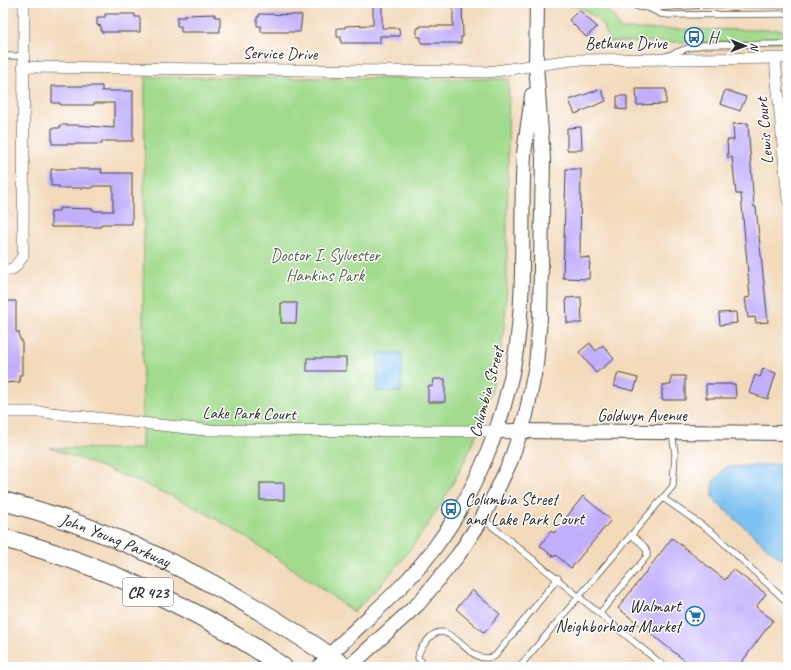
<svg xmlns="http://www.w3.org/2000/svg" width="791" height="670" font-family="Caveat,sans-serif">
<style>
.green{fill:#a2db8d;stroke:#66835c}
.water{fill:#79c0f0;stroke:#52768e}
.building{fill:#c1affc}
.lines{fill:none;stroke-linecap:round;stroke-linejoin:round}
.service-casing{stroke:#494541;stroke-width:7}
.minor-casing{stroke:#494541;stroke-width:12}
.tertiary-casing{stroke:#494541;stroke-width:16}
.primary-casing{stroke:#494541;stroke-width:20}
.service{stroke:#fff;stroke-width:5.5}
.minor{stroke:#fff;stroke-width:11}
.tertiary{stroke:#fff;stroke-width:14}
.primary{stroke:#fff;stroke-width:18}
.labels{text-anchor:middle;stroke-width:3;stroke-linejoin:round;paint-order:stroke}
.shield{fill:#fff;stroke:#6b6b6b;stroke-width:1}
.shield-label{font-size:16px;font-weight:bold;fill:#2b2b2b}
.poi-label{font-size:17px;fill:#2b2b2b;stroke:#fff;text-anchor:start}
.street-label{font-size:17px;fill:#2b2b2b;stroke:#fff}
.park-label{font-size:17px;fill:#4f6048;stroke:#fff}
</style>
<rect width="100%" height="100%" fill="#fff"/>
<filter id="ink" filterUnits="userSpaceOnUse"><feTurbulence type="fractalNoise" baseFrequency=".025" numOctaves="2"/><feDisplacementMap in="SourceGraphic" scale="8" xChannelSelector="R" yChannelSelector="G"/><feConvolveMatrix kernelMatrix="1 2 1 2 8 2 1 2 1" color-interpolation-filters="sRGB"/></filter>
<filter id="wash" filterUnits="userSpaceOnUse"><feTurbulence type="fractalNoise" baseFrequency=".012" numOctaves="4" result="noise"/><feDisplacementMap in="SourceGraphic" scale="16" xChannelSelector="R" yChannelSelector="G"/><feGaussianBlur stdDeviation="0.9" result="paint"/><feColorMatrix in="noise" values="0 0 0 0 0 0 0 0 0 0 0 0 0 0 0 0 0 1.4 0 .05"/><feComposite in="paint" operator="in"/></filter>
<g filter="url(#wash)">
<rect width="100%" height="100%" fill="#f3dabb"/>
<g class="green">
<path d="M555,3H599L613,16L620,29L788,30V42H610C602,15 582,5 555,3Z"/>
<path d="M145,77L509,79C508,129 508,178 507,227C507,265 508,304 502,342C490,424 449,502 397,566C384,582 368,597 354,612C299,574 245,532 186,503C142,481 96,465 50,448L142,449Z"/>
</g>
<g class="water">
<path d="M378,353H402L401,392H378Z"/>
<path d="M788,464V563L771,551L713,499V482L726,467Z"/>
</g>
<g id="blocks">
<g class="building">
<path d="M373,3H382V28H399L400,36H380V43H341V37H337V28H345V26L373,25Z"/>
<path d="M453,3H462L463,37H461V43H421V37H417V28H420V26H453Z"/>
<path d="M579,10L597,27L586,37L569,20Z"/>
<path d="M105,14H135V17H140V32H101V26L97,25V17H105Z"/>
<path d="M215,14V17H220V32H181V26H177V17H185V15Z"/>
<path d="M259,14L302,15L300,32H261V26H257V17H259Z"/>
<path d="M52,86H102V91H133V141H102V144H52V128H60V125H76L114,128V103H94V105H60V103H52Z"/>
<path d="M601,89L606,101L575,114L569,100Z"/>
<path d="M636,89H666V104L637,105Z"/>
<path d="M725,90L746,97L740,111L720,104Z"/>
<path d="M617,96H627V110L617,109Z"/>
<path d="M748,123L754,207H756L768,322L756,323L755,317L748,318L745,298L750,297L741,194H736L732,157L728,158L727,140H734L733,124Z"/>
<path d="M581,127L582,150H567V128Z"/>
<path d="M51,169H102L101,173H132V224H101V227H51V211H59V208L93,209L94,211H113V186H93V188H59V186H51Z"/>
<path d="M566,169H581L580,257L590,258L589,279L563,278Z"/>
<path d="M581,297L582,323H567L566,298Z"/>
<path d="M3,301H16V332H19L20,340H22V375H19L20,382L3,383Z"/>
<path d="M281,303H297L296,323H281Z"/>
<path d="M736,312L737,323L720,325L719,313Z"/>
<path d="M590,343L596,351L603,345L614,359L596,373L579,352Z"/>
<rect x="307" y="358" width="39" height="13"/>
<path d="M763,369L776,373L768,399L749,393L755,375L760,377Z"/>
<path d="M618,373L638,378L634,391L614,386Z"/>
<path d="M671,376H685V400H662V385H671Z"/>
<path d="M434,379H445V402H428V386H433Z"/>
<path d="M706,384H735L736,398H706Z"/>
<rect x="260" y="483" width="24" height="17"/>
<path d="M583,496L611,520L571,568L556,555L554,557L540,546L551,531L554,533Z"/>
<path d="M672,538L725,580L733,569L766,594L756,607L773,620L738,667H693L618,608Z"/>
<path d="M472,590L500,614L484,633L456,609Z"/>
</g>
</g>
</g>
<g filter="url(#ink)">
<use href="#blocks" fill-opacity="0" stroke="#494541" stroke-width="1"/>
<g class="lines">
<g class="service-casing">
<g id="service">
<path d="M629,3L639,7L649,8L723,4L788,5"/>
<path d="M649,8L661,14L669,15L788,14"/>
<path d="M3,56H23"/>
<path d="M666,56L688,48L702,45L788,44"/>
<path d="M663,498L713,533L788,603"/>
<path d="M482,518L665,667"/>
<path d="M600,613L647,556C648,546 638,541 631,535"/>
<path d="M427,667L418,658C418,651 422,647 426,642C450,609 467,670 495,656L558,578"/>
<path d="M519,667L673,486L675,453L672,433"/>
</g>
</g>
<g class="minor-casing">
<g id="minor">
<path d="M775,59L788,200"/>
<path d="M23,67L488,72L572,60L788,58"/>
<path d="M3,272L14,268L23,256L24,3"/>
<path d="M3,412H42L205,430L496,431"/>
</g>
</g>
<g class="tertiary-casing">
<g id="tertiary">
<path d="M496,431L788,433"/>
<path d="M319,667C355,626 399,595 433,550C476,493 505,422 516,351C526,286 520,220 524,155C526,135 530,115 532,95"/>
<path d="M349,667L419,603L459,554L480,522L496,492L511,460L526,415L536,365L540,318L543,159L536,65L537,3"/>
</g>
</g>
<g class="primary-casing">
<g id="primary">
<path id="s1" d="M3,501C126,533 242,593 345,667"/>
<path d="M3,538C95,562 207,612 283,667"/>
</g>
</g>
<use href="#service" class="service"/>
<use href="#minor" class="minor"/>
<use href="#tertiary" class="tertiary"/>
<use href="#primary" class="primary"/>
</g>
</g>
<defs>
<g id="bus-ring" transform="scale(1)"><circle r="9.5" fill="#fff" stroke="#1f6fb2" stroke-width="1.5"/><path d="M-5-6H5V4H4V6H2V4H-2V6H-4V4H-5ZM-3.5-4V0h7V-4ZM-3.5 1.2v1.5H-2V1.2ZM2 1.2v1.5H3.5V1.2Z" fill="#1f6fb2"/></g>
<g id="supermarket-ring" transform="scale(1)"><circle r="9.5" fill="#fff" stroke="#1f6fb2" stroke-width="1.5"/><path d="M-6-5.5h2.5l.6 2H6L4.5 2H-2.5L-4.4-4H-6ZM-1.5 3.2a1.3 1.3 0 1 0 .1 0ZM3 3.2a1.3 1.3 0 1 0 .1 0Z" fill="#1f6fb2"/></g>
</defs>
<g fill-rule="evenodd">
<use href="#bus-ring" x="694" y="37"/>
<use href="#bus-ring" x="451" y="509"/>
<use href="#supermarket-ring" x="695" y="616"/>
</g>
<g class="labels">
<rect class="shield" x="123" y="578" width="50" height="28" rx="3"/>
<g class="shield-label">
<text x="148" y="598">CR 423</text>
</g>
<g class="poi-label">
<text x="708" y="43">H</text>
<text x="465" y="505">Columbia Street<tspan x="465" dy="20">and Lake Park Court</tspan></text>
<text x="681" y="612" text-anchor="end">Walmart<tspan x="681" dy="20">Neighborhood Market</tspan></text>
</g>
<g class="street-label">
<text x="626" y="49">Bethune Drive</text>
<text transform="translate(280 53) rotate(1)" y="6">Service Drive</text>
<text transform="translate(764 131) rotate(-95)" y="6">Lewis Court</text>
<text transform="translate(486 392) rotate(-75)" y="6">Columbia Street</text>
<text transform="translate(249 413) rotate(1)" y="6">Lake Park Court</text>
<text x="642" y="421">Goldwyn Avenue</text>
<text dy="6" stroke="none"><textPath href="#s1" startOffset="119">John Young Parkway</textPath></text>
</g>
<g class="park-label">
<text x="325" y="261">Doctor I. Sylvester<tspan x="325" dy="20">Hankins Park</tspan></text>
</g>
</g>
<rect width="791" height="670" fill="none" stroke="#fff" stroke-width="16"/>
<g transform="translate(745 46) rotate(91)" stroke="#ffffff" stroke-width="3" paint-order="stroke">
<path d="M0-3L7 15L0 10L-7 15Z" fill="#2b2b2b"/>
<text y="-6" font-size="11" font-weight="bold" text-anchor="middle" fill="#2b2b2b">N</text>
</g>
</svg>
